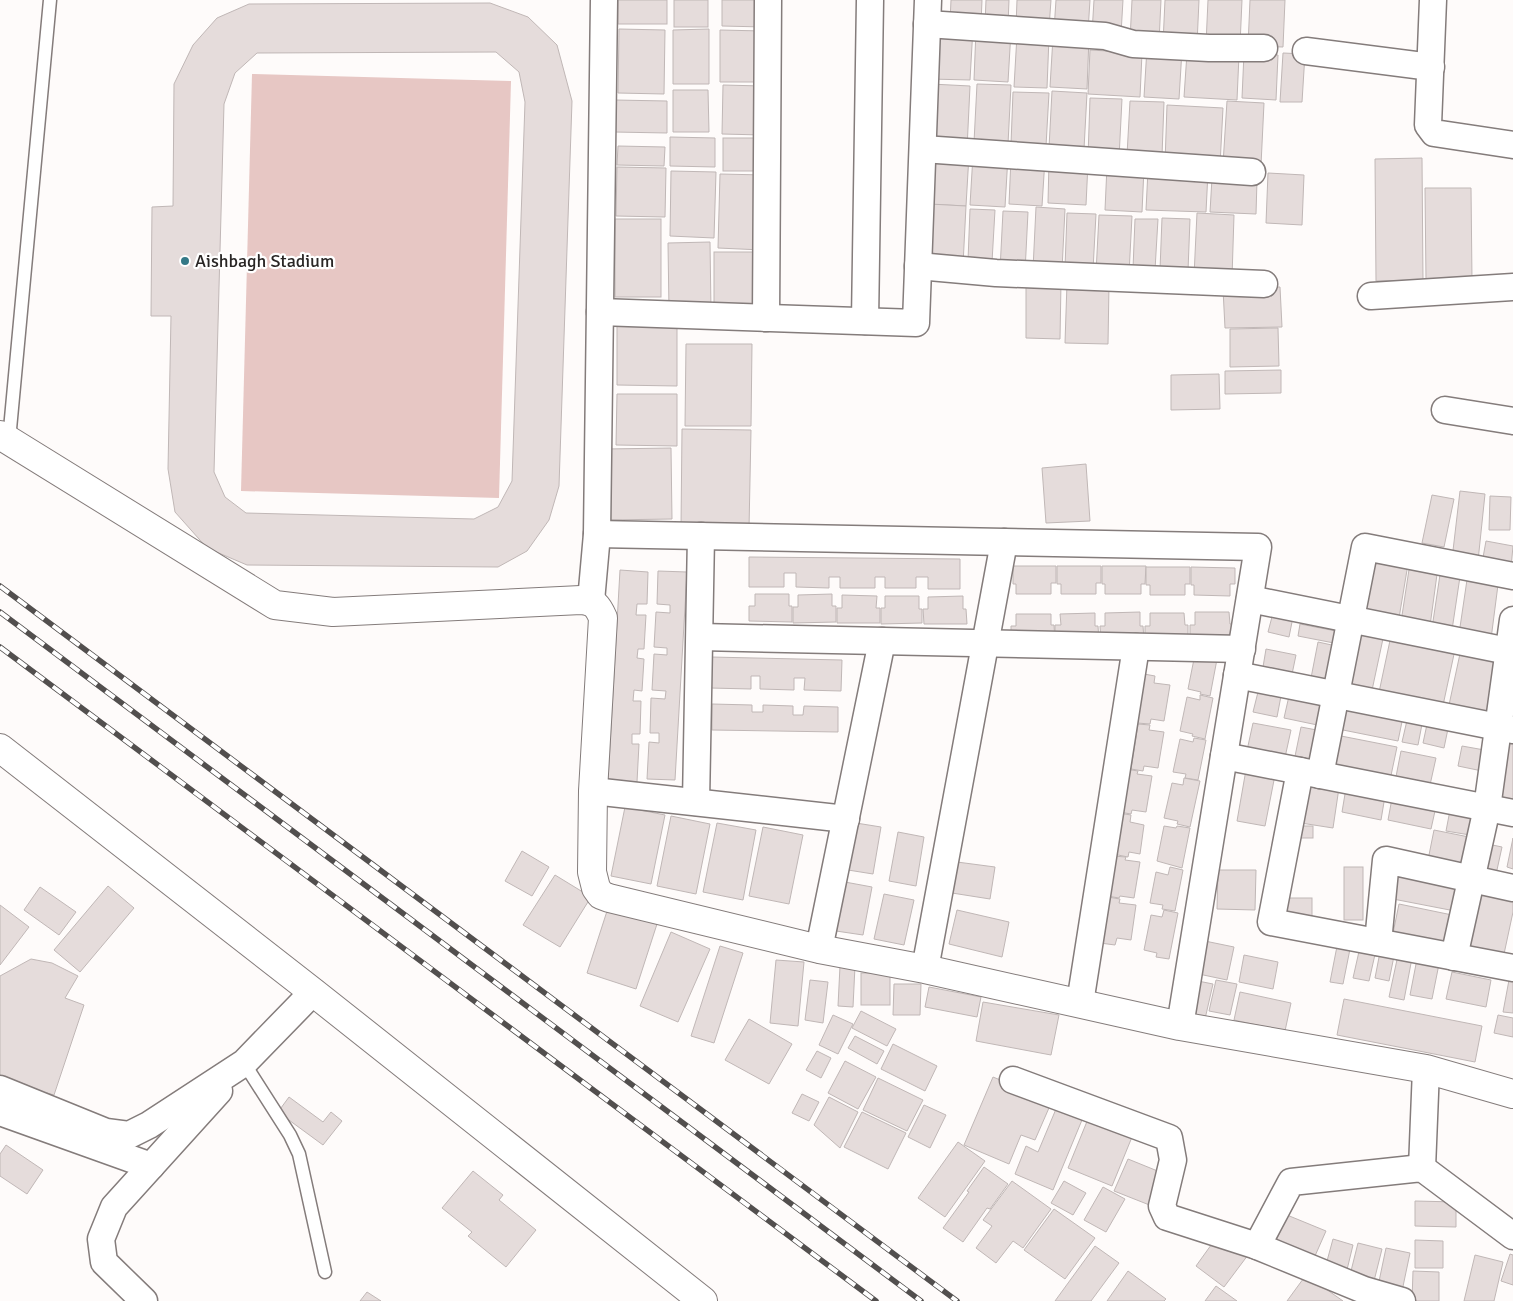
<svg xmlns="http://www.w3.org/2000/svg" width="1513" height="1301" font-family="Signika,sans-serif">
<style>
.green{fill:#e7c7c4}
.building{fill:#e5dcdb;stroke:#c0b7b6;fill-rule:evenodd}
.lines{fill:none;stroke-linecap:round;stroke-linejoin:round}
.service-casing{stroke:#847c7b;stroke-width:15}
.minor-casing{stroke:#847c7b;stroke-width:29}
.tertiary-casing{stroke:#847c7b;stroke-width:30}
.secondary-casing{stroke:#847c7b;stroke-width:30}
.service{stroke:#fff;stroke-width:12}
.minor{stroke:#fff;stroke-width:26}
.tertiary{stroke:#fff;stroke-width:28}
.secondary{stroke:#fff;stroke-width:28}
.rail-casing{stroke:#524f4e;stroke-width:5.5}
.rail{stroke:#fff;stroke-width:4;stroke-dasharray:11;stroke-linecap:butt}
.poi-dot{fill:#347987;stroke:#fff;stroke-width:2}
.labels{text-anchor:middle;stroke-width:4.5;stroke-linejoin:round;paint-order:stroke}
.poi-label{font-size:18px;fill:#292625;stroke:#fff;text-anchor:start}
</style>
<rect width="100%" height="100%" fill="#fefbfa"/>
<path class="green" d="M252,74L511,81L499,498L241,491Z"/>
<g class="building">
<rect x="618" y="0" width="49" height="24"/>
<rect x="674" y="0" width="34" height="27"/>
<path d="M722,0H764V27L722,26Z"/>
<path d="M951,0H982L981,24L950,22Z"/>
<path d="M986,0H1009L1008,24H985Z"/>
<path d="M1017,0H1051L1049,28L1016,26Z"/>
<path d="M1056,0H1090L1088,31L1054,30Z"/>
<path d="M1094,0H1123L1121,34L1092,33Z"/>
<path d="M1132,0H1161L1159,42L1130,40Z"/>
<path d="M1165,0H1199L1197,44L1163,43Z"/>
<path d="M1208,0H1242L1240,45L1206,44Z"/>
<path d="M1250,0H1285L1283,47L1248,46Z"/>
<path d="M490,3L528,17L557,45L572,101L559,486L549,520L527,551L498,567L247,565L207,548L175,512L168,469L171,316H151L152,207L173,206L174,84L193,45L217,18L249,4ZM496,52L519,72L525,102L512,481L498,507L474,519L246,513L225,497L214,472L224,104L235,73L257,53Z"/>
<path d="M932,26L973,28L970,80L930,79Z"/>
<path d="M619,29L665,30L664,94L618,93Z"/>
<path d="M709,29V84H673V30Z"/>
<path d="M720,30L763,31L762,82H720Z"/>
<path d="M976,30L1011,31L1008,82L974,80Z"/>
<path d="M1017,35L1049,37L1047,88L1014,87Z"/>
<path d="M1053,37L1089,38L1087,89L1050,87Z"/>
<path d="M1147,48L1182,50L1179,99L1144,97Z"/>
<path d="M1090,50L1142,53L1140,97L1088,94Z"/>
<path d="M1187,53L1239,55L1237,100L1184,97Z"/>
<path d="M1244,53L1278,55L1276,100L1242,98Z"/>
<path d="M1283,53L1305,54L1302,102H1280Z"/>
<path d="M931,84L970,86L967,149L928,147Z"/>
<path d="M977,84L1011,85L1008,144L974,142Z"/>
<path d="M723,85L762,86V135L722,134Z"/>
<path d="M673,90H708L709,132H673Z"/>
<path d="M1052,91L1087,93L1084,149L1049,148Z"/>
<path d="M1013,92L1049,93L1046,146L1011,144Z"/>
<path d="M1090,98L1122,99L1119,158L1088,157Z"/>
<path d="M615,100L667,101V133L614,132Z"/>
<path d="M1130,101L1164,102L1162,156L1127,155Z"/>
<path d="M1227,101L1264,103L1261,165L1223,164Z"/>
<path d="M1167,105L1223,108L1220,165L1165,163Z"/>
<path d="M670,137L715,138V167L670,166Z"/>
<rect x="723" y="138" width="40" height="33"/>
<path d="M618,146L665,147L664,166L617,165Z"/>
<path d="M928,153L969,155L966,206L926,204Z"/>
<path d="M973,155L1008,156L1005,207L970,205Z"/>
<path d="M1011,158L1045,159L1042,206L1009,204Z"/>
<path d="M1422,158L1423,280L1376,281L1375,159Z"/>
<path d="M1049,161L1088,163L1086,205L1048,203Z"/>
<path d="M1107,166L1144,168L1142,212L1105,210Z"/>
<path d="M617,167L666,168L665,217L616,216Z"/>
<path d="M1148,170L1208,172L1206,212L1146,210Z"/>
<path d="M671,171L716,172L714,238L670,236Z"/>
<path d="M1268,173L1304,175L1302,225L1266,223Z"/>
<path d="M720,174L764,175L762,250L718,248Z"/>
<path d="M1212,178L1257,180L1256,214L1210,212Z"/>
<path d="M1425,188H1471L1472,280H1426Z"/>
<path d="M930,204L966,206L963,265L927,263Z"/>
<path d="M1036,207L1065,209L1062,270L1033,269Z"/>
<path d="M970,209L995,210L992,262L968,261Z"/>
<path d="M1003,211L1028,212L1025,272L1000,270Z"/>
<path d="M1067,213L1096,214L1093,270L1065,268Z"/>
<path d="M1197,213L1234,215L1232,278L1194,276Z"/>
<path d="M1099,215L1132,216L1129,274L1096,273Z"/>
<path d="M1162,218L1190,219L1188,271L1160,270Z"/>
<rect x="615" y="219" width="46" height="78"/>
<path d="M1135,219H1158L1155,270L1133,269Z"/>
<path d="M710,242L711,310L669,311L668,243Z"/>
<rect x="714" y="252" width="43" height="59"/>
<path d="M1026,281L1061,282L1060,339L1026,338Z"/>
<path d="M1067,283L1109,284L1108,344L1065,343Z"/>
<path d="M1280,287L1282,327L1225,328L1223,289Z"/>
<path d="M617,318H677V386L617,385Z"/>
<path d="M1278,328L1279,366L1230,367V329Z"/>
<path d="M686,344H752L751,426H685Z"/>
<path d="M1281,370V393L1225,394V371Z"/>
<path d="M1219,374L1220,409L1171,410V375Z"/>
<path d="M617,394H677V446L616,445Z"/>
<path d="M682,429L751,430L749,529L681,528Z"/>
<path d="M671,448L672,519L606,520L605,449Z"/>
<path d="M1086,464L1090,521L1046,523L1042,468Z"/>
<path d="M1460,491L1485,494L1478,561L1452,559Z"/>
<path d="M1432,495L1454,499L1444,547L1422,543Z"/>
<path d="M1490,496L1511,497L1510,530H1489Z"/>
<path d="M1486,541L1513,546L1511,568L1482,563Z"/>
<path d="M749,557L960,559V589H928V577H916V588H885V577H875V588H840V577H829V588L796,587V573H784V587H749Z"/>
<path d="M1366,557L1408,564L1399,618L1358,612Z"/>
<path d="M1410,563L1438,567L1430,626L1401,622Z"/>
<path d="M1013,566H1056V583H1051V594H1016V584H1013Z"/>
<path d="M1057,566H1101V583H1096V594H1061V584H1057Z"/>
<path d="M1102,566H1146L1145,584H1141V594H1105V584H1102Z"/>
<path d="M1146,567H1190V584H1185V595H1150V585H1146Z"/>
<path d="M1191,567L1235,568V584H1230V596L1194,595V585H1191Z"/>
<path d="M1441,568L1461,570L1452,630L1432,628Z"/>
<path d="M620,570L648,572L647,604H637L636,615H646L644,649H638L637,658L644,659L642,691L634,690L633,701H641L640,734H632V744H639L637,782L608,781Z"/>
<path d="M658,571L687,572L675,780L647,779L649,742L659,743V733H650L651,698L665,699L666,691L652,690L654,654L667,655V648L654,647L656,612L670,613V605L657,604Z"/>
<path d="M1468,573L1499,577L1491,639L1459,634Z"/>
<path d="M755,594H789V606H792V622L749,621V606H755Z"/>
<path d="M832,594V606H836V622L793,623V607H798V595Z"/>
<path d="M842,595L877,596L876,608H880V623H837V608H842Z"/>
<path d="M885,596H919V609H922V623L881,624V608H885Z"/>
<path d="M963,596V609H966L967,624H924L923,609H928V597Z"/>
<path d="M1140,612V626H1143L1144,640H1101L1100,626H1105V613Z"/>
<path d="M1195,612H1229L1230,624H1233V639L1190,640V625H1195Z"/>
<path d="M1095,613V626H1098L1099,641H1055V625H1061L1060,614Z"/>
<path d="M1150,613H1184L1185,625H1188V640H1145V626H1150Z"/>
<path d="M1273,613L1293,617L1289,637L1268,632Z"/>
<path d="M1016,614H1051V625H1054L1055,641L1011,642V626H1016Z"/>
<path d="M1300,624L1341,632L1339,644L1298,636Z"/>
<path d="M1360,629L1384,634L1371,695L1347,690Z"/>
<path d="M1392,631L1456,645L1442,710L1378,697Z"/>
<path d="M1318,642L1341,647L1334,682L1311,678Z"/>
<path d="M1266,649L1296,655L1291,679L1262,673Z"/>
<path d="M1461,649L1503,658L1491,714L1449,705Z"/>
<path d="M1195,654H1218L1210,696L1200,694L1201,692L1188,689Z"/>
<path d="M711,657L842,660L841,691L804,690L805,678H794V690L760,689V676H751V689L710,688Z"/>
<path d="M1144,674L1155,676L1154,683L1170,685L1164,721L1151,719L1150,724L1137,723Z"/>
<path d="M1258,692L1281,696L1277,717L1253,712Z"/>
<path d="M1200,695L1213,698L1205,739L1192,736L1193,734L1180,731L1187,697L1200,700Z"/>
<path d="M1289,696L1331,705L1327,727L1284,718Z"/>
<path d="M1344,700L1404,712L1398,741L1338,729Z"/>
<path d="M712,704L752,705V712H763V705L793,706V715H803L804,706L838,707V732L712,730Z"/>
<path d="M1429,715L1450,719L1444,748L1423,743Z"/>
<path d="M1408,716L1423,719L1418,745L1402,742Z"/>
<path d="M1253,723L1291,730L1284,762L1246,755Z"/>
<path d="M1138,724L1150,725L1149,730L1164,732L1158,768L1144,766L1143,771L1131,769Z"/>
<path d="M1301,727L1327,732L1319,771L1293,766Z"/>
<path d="M1336,735L1397,747L1389,785L1329,773Z"/>
<path d="M1503,735L1513,736V808L1491,804Z"/>
<path d="M1194,738L1206,740L1198,780L1185,778L1186,774L1173,772L1180,739L1193,742Z"/>
<path d="M1462,746L1490,751L1487,772L1458,766Z"/>
<path d="M1401,751L1436,758L1428,794L1394,787Z"/>
<path d="M1247,764L1276,770L1265,826L1237,821Z"/>
<path d="M1126,769L1138,771L1137,774L1152,776L1146,812L1132,810L1131,814L1119,812Z"/>
<path d="M1308,776L1340,781L1333,828L1301,823Z"/>
<path d="M1184,778L1200,781L1190,827L1177,824L1178,821L1164,818L1172,783L1183,785Z"/>
<path d="M1347,782L1386,790L1381,820L1342,812Z"/>
<path d="M1393,793L1437,802L1431,829L1388,820Z"/>
<path d="M1451,805L1475,810L1470,835L1446,831Z"/>
<path d="M625,807L665,815L651,884L611,876Z"/>
<path d="M1119,813L1131,815L1130,822L1144,825L1140,854L1129,852L1128,857L1113,854Z"/>
<path d="M671,816L710,824L696,894L657,886Z"/>
<path d="M717,823L756,830L743,900L703,892Z"/>
<path d="M856,823L881,827L873,874L848,870Z"/>
<path d="M1164,826L1176,828L1177,826L1190,828L1182,868L1157,861Z"/>
<rect x="1295" y="826" width="18" height="12"/>
<path d="M763,827L803,835L789,904L749,896Z"/>
<path d="M1434,830L1474,838L1467,868L1428,860Z"/>
<path d="M898,832L924,837L916,886L889,881Z"/>
<path d="M1513,838V869L1507,867Z"/>
<path d="M1483,843L1502,847L1495,879L1476,875Z"/>
<path d="M522,851L549,867L532,896L505,881Z"/>
<path d="M1113,856L1126,857L1125,860L1140,862L1134,898L1120,896L1119,898L1107,896Z"/>
<path d="M957,862L995,867L990,899L952,893Z"/>
<path d="M1170,867L1183,870L1175,911L1162,909L1163,905L1150,903L1156,872L1168,875Z"/>
<rect x="1344" y="867" width="19" height="53"/>
<path d="M1218,870H1256L1255,910L1217,909Z"/>
<path d="M1398,871L1461,883L1455,911L1393,899Z"/>
<path d="M555,875L591,897L560,947L523,925Z"/>
<path d="M845,882L872,887L863,935L836,931Z"/>
<path d="M108,886L134,908L80,972L54,950Z"/>
<path d="M40,887L76,912L59,935L24,910Z"/>
<path d="M1473,893L1513,901V912L1504,954L1462,945Z"/>
<path d="M884,894L914,900L904,945L874,939Z"/>
<path d="M1108,897L1120,899L1119,903L1136,905L1131,940L1117,938L1115,945L1100,943Z"/>
<rect x="1281" y="898" width="31" height="21"/>
<path d="M1399,904L1457,916L1450,950L1392,938Z"/>
<path d="M0,905L29,927L0,965Z"/>
<path d="M608,908L657,924L636,989L587,973Z"/>
<path d="M957,910L1009,922L1002,957L949,944Z"/>
<path d="M1164,910L1178,913L1169,959L1156,957L1157,953L1144,950L1151,915L1162,917Z"/>
<path d="M671,932L710,949L678,1022L640,1006Z"/>
<path d="M1339,936L1352,939L1343,984L1330,982Z"/>
<path d="M1200,940L1234,947L1227,980L1194,973Z"/>
<path d="M720,946L743,953L714,1043L691,1036Z"/>
<path d="M1360,947L1376,950L1369,981L1353,978Z"/>
<path d="M1380,952L1394,956L1389,981L1375,978Z"/>
<path d="M1244,955L1278,962L1273,989L1239,982Z"/>
<path d="M1398,955L1412,958L1404,1000L1389,997Z"/>
<path d="M31,959L52,963L78,976L65,998L84,1005L54,1095L47,1093L44,1098L0,1084V976Z"/>
<path d="M1417,959L1439,964L1432,999L1410,995Z"/>
<path d="M776,960L804,962L798,1026L770,1023Z"/>
<path d="M840,966H855L853,1007L838,1006Z"/>
<path d="M1452,972L1491,980L1486,1007L1446,999Z"/>
<rect x="861" y="973" width="29" height="32"/>
<path d="M810,980L828,982L823,1023L805,1020Z"/>
<path d="M1193,980L1213,984L1205,1019L1185,1015Z"/>
<path d="M1216,980L1237,984L1230,1015L1209,1011Z"/>
<path d="M1509,980L1513,981V1013L1503,1012Z"/>
<path d="M894,984H921L920,1015H893Z"/>
<path d="M929,987L981,997L977,1017L925,1007Z"/>
<path d="M1240,992L1291,1003L1285,1031L1234,1020Z"/>
<path d="M1344,999L1482,1026L1475,1062L1337,1035Z"/>
<path d="M983,1002L1059,1015L1051,1055L976,1041Z"/>
<path d="M861,1011L896,1029L887,1046L852,1028Z"/>
<path d="M833,1015L853,1024L838,1054L819,1045Z"/>
<path d="M1498,1015L1513,1018V1037L1494,1033Z"/>
<path d="M749,1019L792,1044L769,1084L725,1060Z"/>
<path d="M855,1036L884,1051L877,1064L848,1048Z"/>
<path d="M893,1044L937,1066L925,1091L881,1069Z"/>
<path d="M817,1051L831,1058L821,1078L806,1070Z"/>
<path d="M845,1061L876,1077L858,1109L828,1093Z"/>
<path d="M993,1077L1052,1101L1035,1140L1021,1135L1009,1164L964,1145Z"/>
<path d="M878,1078L923,1100L907,1131L863,1110Z"/>
<path d="M802,1094L819,1102L809,1121L792,1113Z"/>
<path d="M289,1097L323,1122L331,1112L342,1121L323,1145L278,1112Z"/>
<path d="M829,1097L858,1112L840,1148L814,1125Z"/>
<path d="M924,1105L946,1115L930,1148L908,1137Z"/>
<path d="M1056,1109L1082,1120L1053,1190L1015,1174L1026,1146L1038,1152Z"/>
<path d="M862,1112L906,1133L888,1169L844,1147Z"/>
<path d="M1088,1119L1132,1137L1112,1186L1068,1168Z"/>
<path d="M958,1142L985,1161L945,1217L918,1198Z"/>
<path d="M6,1145L43,1170L27,1194L0,1176V1154Z"/>
<path d="M1128,1159L1165,1174L1152,1206L1114,1191Z"/>
<path d="M984,1167L1008,1184L990,1209L987,1208L963,1242L943,1228L969,1192L967,1191Z"/>
<path d="M473,1171L503,1195L499,1200L536,1230L506,1267L468,1236L472,1232L442,1208Z"/>
<path d="M1012,1181L1051,1209L1023,1248L1013,1241L996,1263L976,1248L992,1226L983,1220Z"/>
<path d="M1064,1181L1086,1193L1073,1215L1051,1203Z"/>
<path d="M1103,1187L1125,1199L1106,1232L1084,1220Z"/>
<path d="M1415,1201L1456,1202V1227L1415,1226Z"/>
<path d="M1054,1209L1095,1238L1065,1279L1024,1250Z"/>
<path d="M1287,1215L1326,1231L1311,1265L1273,1248Z"/>
<path d="M1219,1234L1248,1255L1224,1287L1196,1266Z"/>
<path d="M1333,1239L1353,1245L1345,1278L1324,1272Z"/>
<path d="M1415,1240L1443,1241V1268H1415Z"/>
<path d="M1358,1243L1382,1249L1372,1289L1348,1283Z"/>
<path d="M1095,1246L1119,1263L1091,1301H1055Z"/>
<path d="M1386,1248L1410,1253L1401,1296L1377,1291Z"/>
<path d="M1510,1254L1513,1255V1285L1501,1281Z"/>
<path d="M1475,1255L1503,1262L1494,1301H1464Z"/>
<path d="M1128,1271L1166,1299L1164,1301H1107Z"/>
<path d="M1413,1271L1439,1272V1301H1412Z"/>
<path d="M1306,1275L1343,1301H1287Z"/>
<path d="M1216,1286L1237,1301H1205Z"/>
<path d="M367,1292L381,1301H360Z"/>
</g>
<g class="lines">
<g class="service-casing">
<g id="service">
<path d="M9,440L50,0"/>
<path d="M244,1063L290,1135L299,1154L325,1272"/>
</g>
</g>
<g class="minor-casing">
<g id="minor">
<path d="M1433,0L1428,125L1434,133L1513,145"/>
<path d="M927,24L1105,36L1133,44L1209,48H1264"/>
<path d="M1306,51L1431,67"/>
<path d="M923,149L1252,172"/>
<path d="M918,266L996,273L1264,284"/>
<path d="M1371,296L1513,287"/>
<path d="M600,312L916,323L928,0"/>
<path d="M766,318L768,0"/>
<path d="M865,321L870,0"/>
<path d="M1445,410L1513,421"/>
<path d="M597,534L1258,547L1180,1026"/>
<path d="M1250,599L1513,652"/>
<path d="M591,601L597,534L604,0"/>
<path d="M700,637L1242,649"/>
<path d="M1237,675L1513,730"/>
<path d="M1224,756L1513,813"/>
<path d="M1300,771L1271,922L1513,968"/>
<path d="M1320,775L1365,547L1513,576"/>
<path d="M593,791L846,819"/>
<path d="M696,802L701,536"/>
<path d="M1378,942L1386,860L1513,888"/>
<path d="M819,949L882,641"/>
<path d="M1454,957L1487,808L1513,620"/>
<path d="M925,969L1004,542"/>
<path d="M1080,1003L1136,647"/>
<path d="M1013,1080L1169,1138L1173,1160L1162,1206L1167,1217L1257,1246L1364,1290L1402,1301"/>
<path d="M0,1089L106,1132L129,1135L149,1125L244,1063L313,992"/>
<path d="M0,1112L151,1166"/>
<path d="M1422,1168L1426,1069"/>
<path d="M1257,1246L1291,1182L1422,1168L1513,1236"/>
<path d="M144,1301L104,1262L101,1239L114,1207L219,1091"/>
</g>
</g>
<g class="tertiary-casing">
<path id="tertiary" d="M0,748L313,992L703,1301"/>
</g>
<g class="secondary-casing">
<path id="secondary" d="M0,435L275,605L333,612L581,600C594,601 598,606 603,618L593,791L592,872L596,888L601,895L609,898L819,949L925,969L1180,1026L1426,1069L1513,1094"/>
</g>
<use href="#service" class="service"/>
<use href="#minor" class="minor"/>
<use href="#tertiary" class="tertiary"/>
<use href="#secondary" class="secondary"/>
<g class="rail-casing">
<g id="rail">
<path d="M0,586L957,1301"/>
<path d="M0,612L921,1301"/>
<path d="M0,647L876,1301"/>
</g>
</g>
<use href="#rail" class="rail"/>
</g>
<circle class="poi-dot" cx="185" cy="261" r="5"/>
<g class="labels">
<g class="poi-label">
<text x="195" y="267">Aishbagh Stadium</text>
</g>
</g>
</svg>
